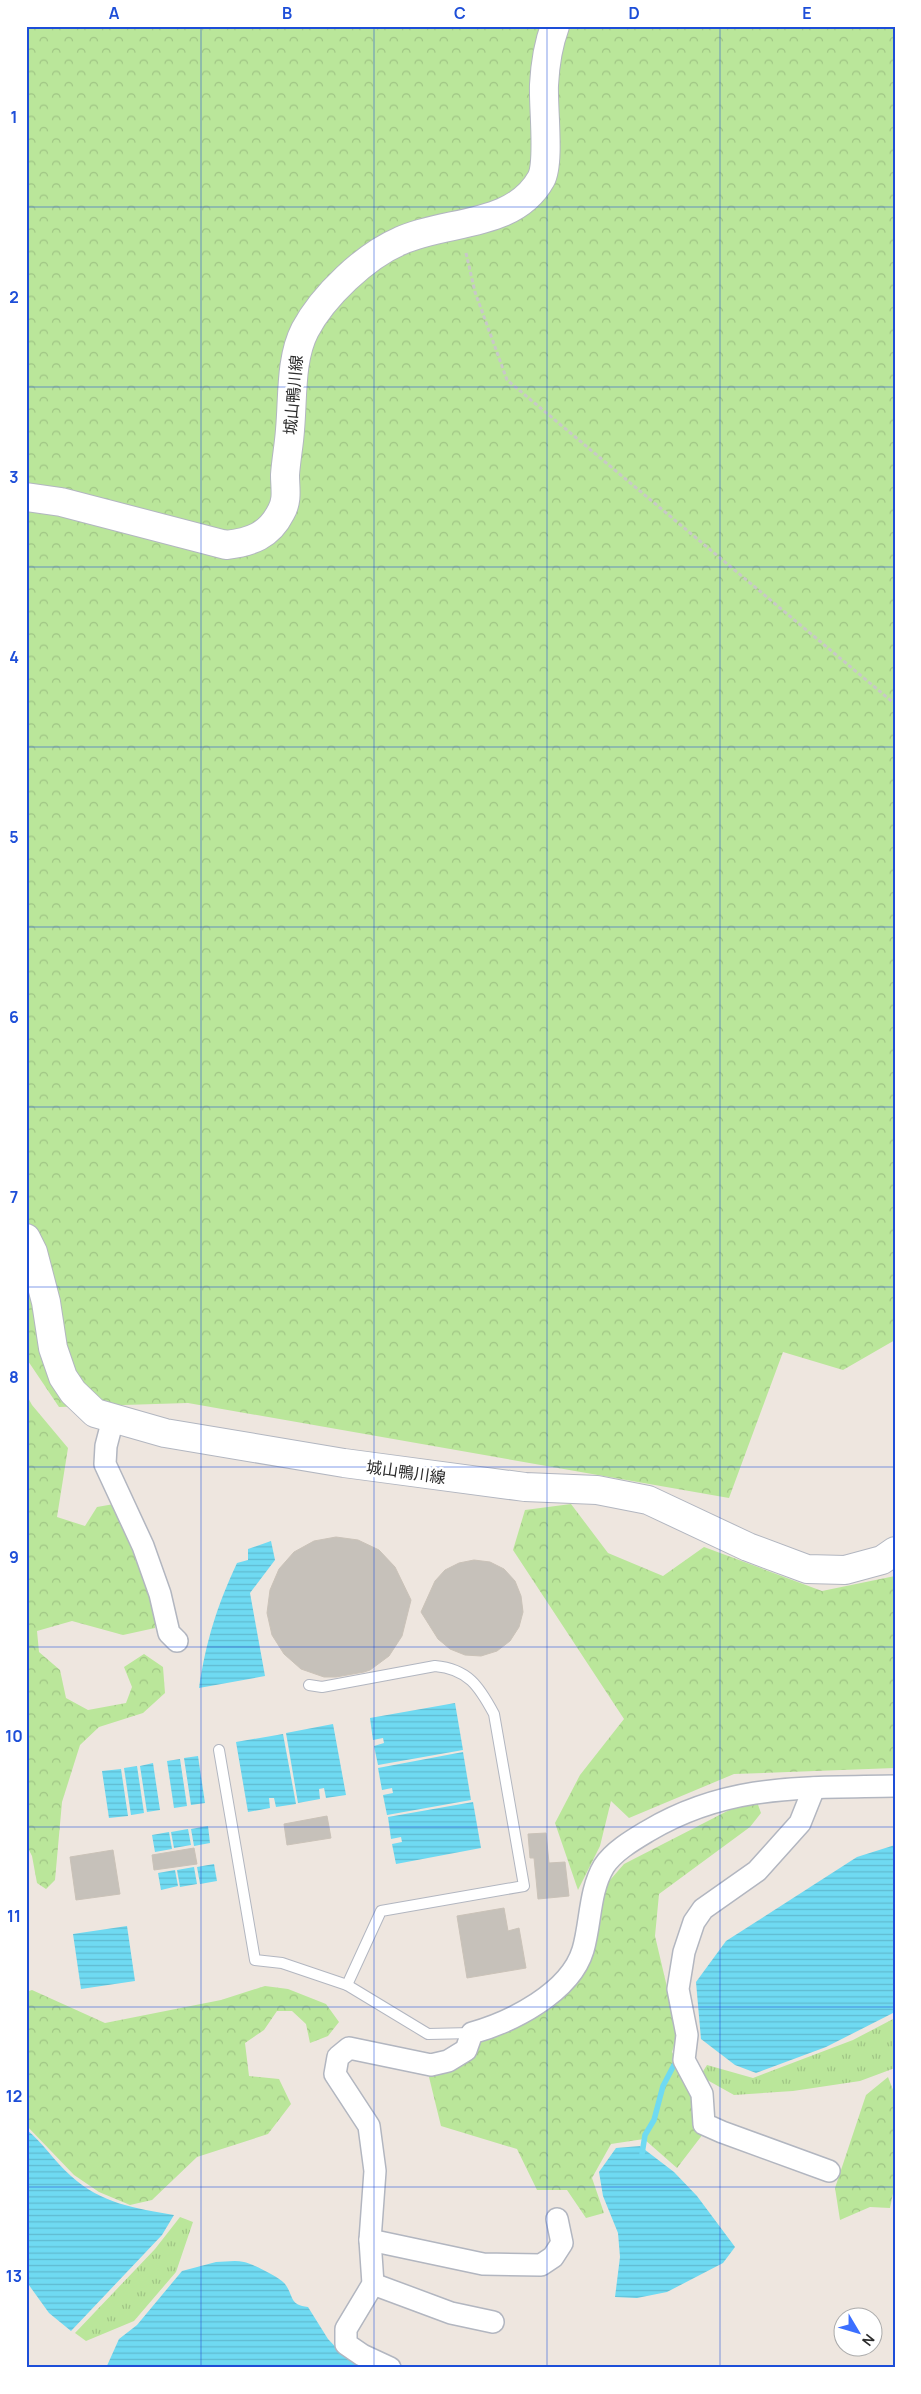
<svg xmlns="http://www.w3.org/2000/svg" width="921" height="2394" font-family="Manrope,'Noto Sans JP',sans-serif">
<style>
.grass{fill:url(#grass-tufts)}
.forest{fill:url(#forest-crowns)}
.water{fill:url(#water-rules)}
.lines{fill:none;stroke-linecap:round;stroke-linejoin:round}
.stream{stroke:#6fdaf2;stroke-width:5.5}
.building{fill:#c6c1ba;stroke:#cac2b8}
.service-casing{stroke:#b2b6c0;stroke-width:12}
.minor-casing{stroke:#b2b6c0;stroke-width:24}
.secondary-casing{stroke:#b2b6c0;stroke-width:30}
.path{stroke:#c8c8c8;stroke-width:3;stroke-dasharray:4 2.5;stroke-linecap:butt}
.service{stroke:#fff;stroke-width:10}
.minor{stroke:#fff;stroke-width:21}
.secondary{stroke:#fff;stroke-width:28}
.grid{fill:none;stroke:#1d4ed8;stroke-width:1;stroke-opacity:0.55}
.labels{text-anchor:middle;stroke-width:5;stroke-linejoin:round;paint-order:stroke}
.street-label{font-size:16px;fill:#2c2c2c;stroke:#fff}
.neatline{fill:none;stroke:#1d4ed8;stroke-width:2}
.grid-label{font-size:16px;text-anchor:middle;font-weight:bold;fill:#1d4ed8}
</style>
<defs>
<pattern id="grass-tufts" width="24" height="20" patternUnits="userSpaceOnUse" patternTransform="scale(1.25)"><rect width="24" height="20" fill="#bae69a"/><path d="M3 7l-1-3M5 7V3M7 7l1-3M15 17l-1-3M17 17v-4M19 17l1-3" fill="none" stroke="#a0c585"/></pattern>
<pattern id="forest-crowns" width="20" height="18" patternUnits="userSpaceOnUse" patternTransform="scale(1.25)"><rect width="20" height="18" fill="#bae69a"/><path d="M2 6a3 3 0 1 1 6 0M12 15a3 3 0 1 1 6 0" fill="none" stroke="#a0c585"/></pattern>
<pattern id="water-rules" width="6" height="5" patternUnits="userSpaceOnUse" patternTransform="scale(1.25)"><rect width="6" height="5" fill="#6fdaf2"/><path d="M0 2.5h6" fill="none" stroke="#60bbd0"/></pattern>
</defs>
<rect width="100%" height="100%" fill="#eee6df"/>
<g class="grass">
<path d="M895,2018V2068L860,2081L793,2091L734,2095L700,2076L707,2065L753,2078L853,2040Z"/>
<path d="M180,2217L193,2222L176,2272L134,2321L86,2341L75,2333L155,2249Z"/>
</g>
<g class="forest">
<path d="M26,26H895V1340L843,1370L783,1352L729,1498L188,1403L59,1407L26,1358Z"/>
<path d="M26,1394L32,1405L68,1448L57,1517L85,1526L97,1507L114,1504L155,1608V1628L123,1635L72,1621L37,1631L39,1652L60,1670L66,1698L88,1710L126,1703L132,1687L124,1667L144,1654L163,1667L165,1693L143,1713L99,1727L80,1745L62,1802L55,1880L46,1889L37,1883L32,1856L26,1844Z"/>
<path d="M571,1504L608,1553L663,1576L704,1547L822,1591L895,1576V1768L734,1774L629,1818L611,1801L600,1846L578,1890L555,1823L580,1775L624,1719L513,1550L525,1510Z"/>
<path d="M757,1802L761,1813L750,1827L659,1894L655,1936L678,2034L672,2052L694,2091L691,2111L703,2134L677,2168L644,2139L611,2144L592,2178L604,2213L586,2218L567,2190H537L517,2149L441,2126L429,2077L467,2061L481,2041L543,2014L582,1977L604,1887L624,1864L743,1803Z"/>
<path d="M265,1986L288,1989L326,2004L339,2022L328,2036L310,2043L306,2024L292,2011H277L264,2030L245,2043L249,2076L279,2079L291,2104L268,2134L197,2157L152,2200L130,2205L99,2192L74,2175L26,2125V1992L32,1990L105,2023L221,2000Z"/>
<path d="M888,2077L895,2095V2184L890,2208L870,2207L840,2220L835,2188L866,2095Z"/>
</g>
<g class="water">
<path d="M271,1541L275,1560L250,1593L265,1676L199,1688C206,1641 217,1606 237,1563L248,1560V1549Z"/>
<path d="M455,1703L463,1750L378,1765L374,1746L384,1743L383,1738L373,1740L370,1718Z"/>
<path d="M333,1724L346,1795L326,1798L324,1788L319,1789L320,1799L298,1803L286,1733Z"/>
<path d="M283,1734L296,1804L276,1807L274,1798H269L270,1808L248,1812L236,1742Z"/>
<path d="M463,1752L471,1800L387,1815L383,1795L393,1793L392,1788L382,1790L378,1768Z"/>
<path d="M198,1756L205,1803L191,1805L184,1758Z"/>
<path d="M180,1759L187,1806L174,1808L167,1761Z"/>
<path d="M153,1763L160,1810L147,1812L140,1766Z"/>
<path d="M137,1766L144,1813L131,1815L124,1768Z"/>
<path d="M121,1769L128,1816L109,1818L102,1771Z"/>
<path d="M473,1802L481,1848L396,1864L392,1844L402,1842L401,1837L391,1839L388,1817Z"/>
<path d="M208,1826L210,1843L194,1846L191,1829Z"/>
<path d="M188,1829L191,1845L174,1848L171,1832Z"/>
<path d="M169,1832L172,1849L155,1852L152,1835Z"/>
<path d="M895,1845V2012L826,2047L756,2073L735,2065L701,2039L696,1982L726,1941L857,1857Z"/>
<path d="M214,1864L217,1881L200,1884L197,1867Z"/>
<path d="M194,1867L197,1884L180,1887L177,1870Z"/>
<path d="M175,1870L178,1886L161,1890L158,1873Z"/>
<path d="M127,1926L135,1981L81,1989L73,1934Z"/>
<path d="M26,2129C43,2143 55,2162 71,2176C102,2204 135,2208 174,2215L162,2235L71,2331L49,2313L26,2281Z"/>
<path d="M640,2146L674,2172L697,2196L735,2247L723,2263L667,2292L637,2298L615,2297L620,2257L618,2233L603,2196L599,2172L616,2148Z"/>
<path d="M216,2262C225,2262 235,2260 244,2262C251,2263 281,2278 285,2284C294,2296 289,2305 308,2307L328,2339L346,2358L370,2368H106L119,2339L137,2325L182,2271Z"/>
</g>
<g class="lines">
<path class="stream" d="M642,2154L645,2135L654,2120L663,2086L674,2065"/>
</g>
<g class="building">
<path d="M336,1537L358,1540L379,1550L395,1567L411,1600L402,1636L389,1656L370,1670L364,1672L336,1677H324L301,1669L284,1654L272,1635L267,1613L270,1590L279,1569L294,1552L314,1541Z"/>
<path d="M474,1560L490,1562L504,1569L515,1581L521,1596L523,1612L519,1627L510,1641L497,1651L481,1656L465,1655L450,1649L438,1639L421,1612L435,1581L445,1570L459,1563Z"/>
<path d="M327,1816L331,1838L287,1845L284,1824Z"/>
<path d="M546,1833L549,1863L565,1862L569,1896L538,1899L534,1858H530L528,1834Z"/>
<path d="M194,1848L197,1864L154,1870L152,1855Z"/>
<path d="M113,1850L120,1894L76,1900L70,1857Z"/>
<path d="M504,1908L508,1931L519,1928L526,1968L467,1978L457,1916Z"/>
</g>
<g class="lines">
<g class="service-casing">
<g id="service">
<path d="M309,1685L322,1687L435,1666C468,1669 479,1686 494,1714L524,1886L381,1911L347,1985"/>
<path d="M219,1750L255,1960L282,1963L347,1985L428,2034L472,2033"/>
</g>
</g>
<g class="minor-casing">
<g id="minor">
<path d="M113,1419L106,1446L105,1464L143,1546L160,1594L169,1633L177,1641"/>
<path d="M814,1788L800,1823L757,1871L703,1909L694,1922L684,1952L678,1989L687,2035L684,2060L702,2094L704,2124L722,2132L829,2171"/>
<path d="M370,2240L483,2264L541,2265L553,2257L562,2243L557,2219"/>
<path d="M373,2284L451,2313L493,2322"/>
<path d="M390,2368L362,2355L346,2344V2329L373,2284L370,2240L375,2171L369,2126L335,2074L338,2057L349,2048L431,2065L448,2061L466,2050L472,2033C511,2022 570,1993 583,1950C591,1923 589,1891 604,1866C614,1851 633,1840 648,1831C729,1783 805,1788 895,1786"/>
</g>
</g>
<g class="secondary-casing">
<g id="secondary">
<path d="M26,497L61,502L226,545C251,542 269,536 281,512C288,500 285,488 285,475C286,460 289,445 290,430C293,398 290,359 305,330C323,296 365,256 400,241C446,220 514,228 541,179C550,163 543,107 544,85C545,65 548,45 555,26"/>
<path d="M26,1238L33,1252L46,1302L53,1348L63,1377L73,1392L95,1413L165,1433L344,1463L525,1487L597,1490L648,1500L748,1547L807,1569L845,1570L882,1560L895,1551"/>
</g>
</g>
<path class="path" d="M466,253L475,292L507,380L895,704"/>
<use href="#service" class="service"/>
<use href="#minor" class="minor"/>
<use href="#secondary" class="secondary"/>
</g>
<path class="grid" d="M201,26V2368M374,26V2368M547,26V2368M720,26V2368M26,207H895M26,387H895M26,567H895M26,747H895M26,927H895M26,1107H895M26,1287H895M26,1467H895M26,1647H895M26,1827H895M26,2007H895M26,2187H895"/>
<g class="labels">
<g class="street-label">
<text transform="translate(293 395) rotate(-85)" y="6">城山鴨川線</text>
<text transform="translate(406 1472) rotate(8)" y="6">城山鴨川線</text>
</g>
</g>
<rect width="921" height="2394" fill="none" stroke="#ffffff" stroke-width="55"/>
<g transform="translate(858 2332) rotate(128)"><circle r="24" fill="#ffffff" stroke="#ababab"/>
<path d="M0-4L9 19L0 12L-9 19Z" fill="#3b6fff"/>
<text y="-8" font-size="14" font-weight="bold" text-anchor="middle" fill="#2c2c2c">N</text>
</g>
<rect x="28" y="28" width="866" height="2338" class="neatline"/>
<g class="grid-label">
<text x="114" y="19">A</text>
<text x="287" y="19">B</text>
<text x="460" y="19">C</text>
<text x="634" y="19">D</text>
<text x="807" y="19">E</text>
<text x="14" y="123">1</text>
<text x="14" y="303">2</text>
<text x="14" y="483">3</text>
<text x="14" y="663">4</text>
<text x="14" y="843">5</text>
<text x="14" y="1023">6</text>
<text x="14" y="1203">7</text>
<text x="14" y="1383">8</text>
<text x="14" y="1563">9</text>
<text x="14" y="1742">10</text>
<text x="14" y="1922">11</text>
<text x="14" y="2102">12</text>
<text x="14" y="2282">13</text>
</g>
</svg>
